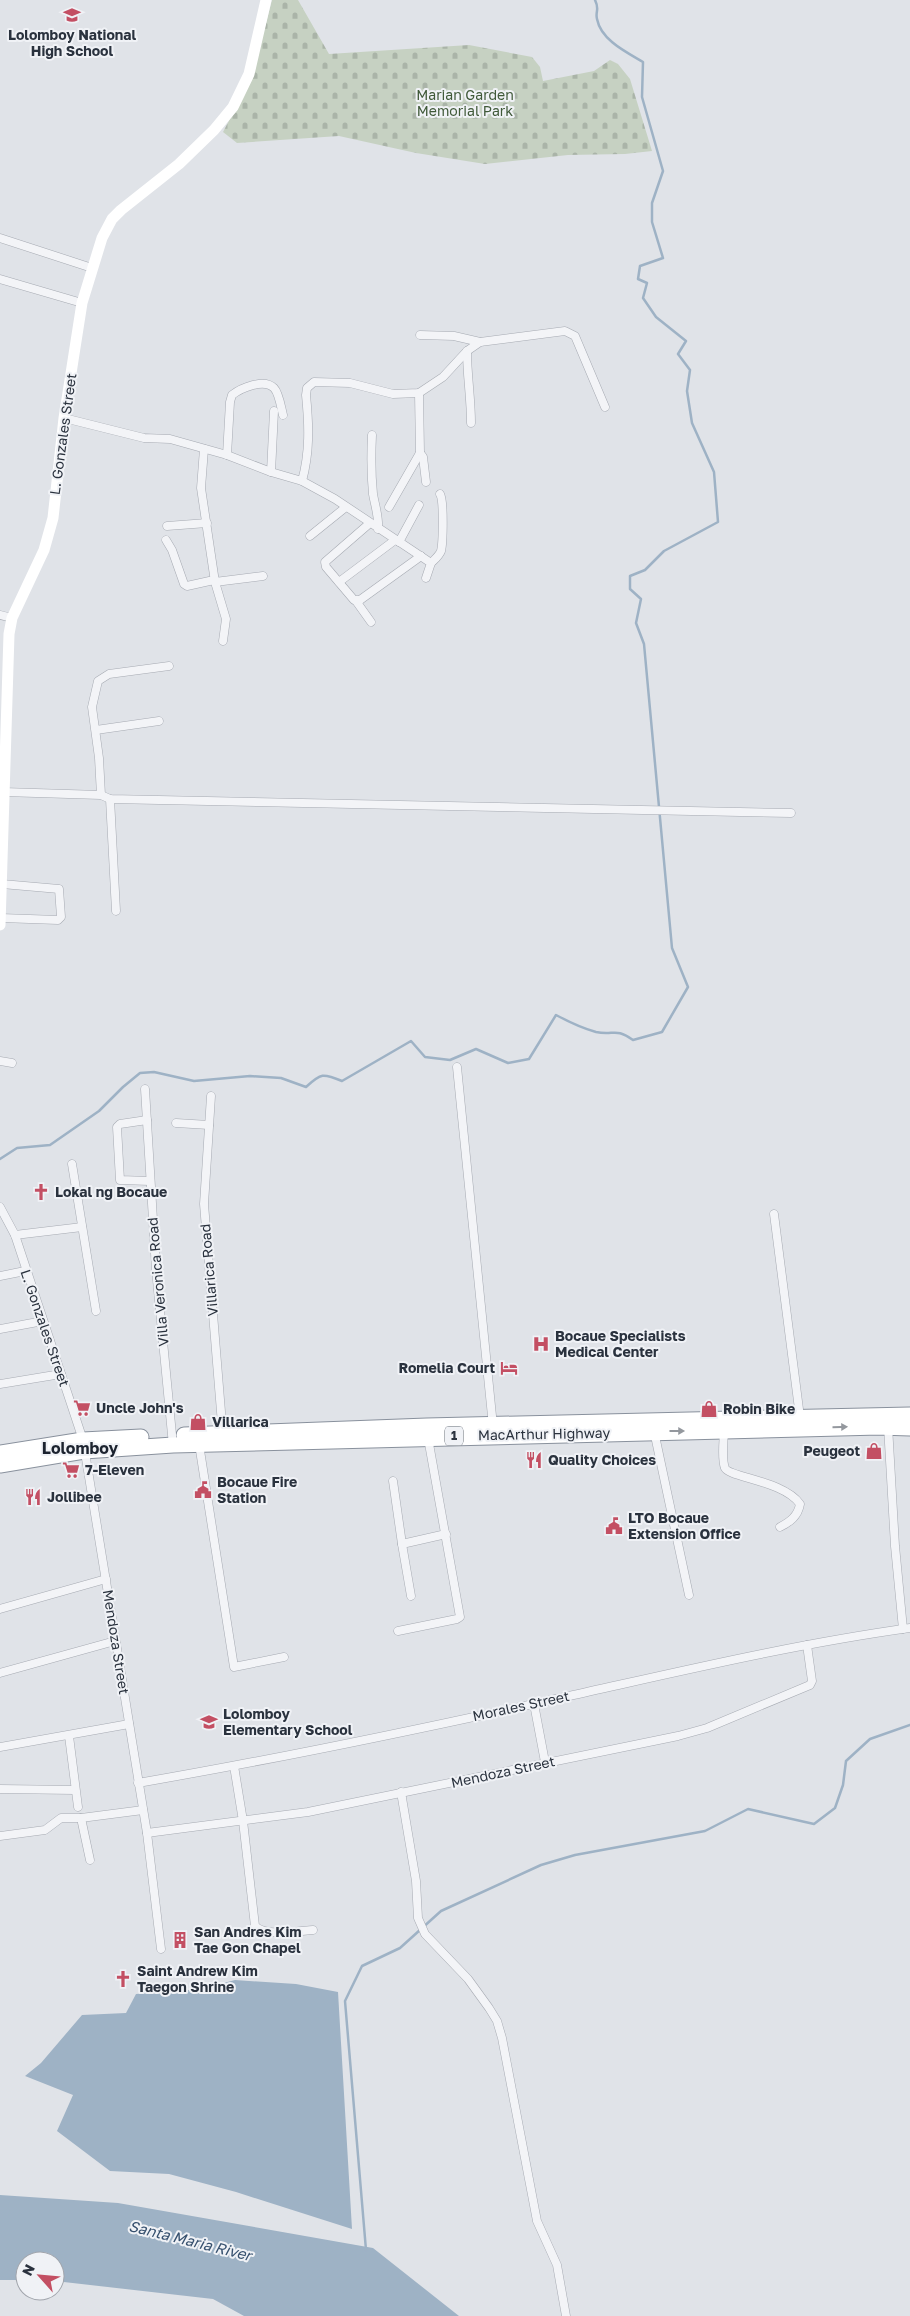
<svg xmlns="http://www.w3.org/2000/svg" width="910" height="2316" font-family="'Golos Text',sans-serif">
<style>
.cemetery{fill:url(#cemetery-stones)}
.water{fill:#9eb2c5}
.lines{fill:none;stroke-linecap:round;stroke-linejoin:round}
.stream{stroke:#9eb2c5;stroke-width:2.5}
.street-casing{stroke:#a6aab2;stroke-width:9}
.highway-casing{stroke:#89919d;stroke-width:17}
.street{stroke:#f3f4f7;stroke-width:8}
.secondary{stroke:#fff;stroke-width:11}
.highway{stroke:#fff;stroke-width:15}
.oneway{fill:#94989e}
.labels{text-anchor:middle;stroke-width:4;stroke-linejoin:round;paint-order:stroke}
.shield{fill:#f0f2f6;stroke:#656c75;stroke-width:1}
.shield-label{font-size:12px;font-weight:bold;fill:#2a323e}
.poi-label{font-size:14px;font-weight:bold;fill:#2a323e;stroke:#f0f2f6;text-anchor:start}
.park-label{font-size:14px;fill:#3f5938;stroke:#f0f2f6}
.street-label{font-size:14px;fill:#2a323e;stroke:#f0f2f6}
.water-label{font-size:15px;font-style:italic;fill:#37516f;stroke:#f0f2f6}
.quarter-label{font-size:16px;font-weight:bold;fill:#1c232f;stroke:#f0f2f6}
</style>
<defs>
<pattern id="cemetery-stones" width="16" height="16" patternUnits="userSpaceOnUse" patternTransform="scale(1.25)"><rect width="16" height="16" fill="#c6d1c2"/><path d="M2 7V4a2 2 0 0 1 4 0v3zM10 15v-3a2 2 0 0 1 4 0v3z" fill="#aab4a8"/></pattern>
</defs>
<rect width="100%" height="100%" fill="#e0e3e8"/>
<path class="cemetery" d="M272,0H298L329,54L469,45L532,57L540,67L543,81L594,71L610,60L618,64L630,79L652,151L625,154L568,155L485,164L416,153L339,136L237,143L223,132L252,77Z"/>
<g class="water">
<path d="M235,1980L296,1984L338,1992L352,2229L236,2192L169,2174L110,2171L57,2131L73,2095L25,2076L41,2063L82,2015L126,2013L136,1994L201,1989Z"/>
<path d="M0,2195L118,2203L373,2248L459,2316H244L213,2299L55,2281V2261H25V2280H0Z"/>
</g>
<g class="lines">
<g class="stream">
<path d="M0,1159L17,1148L50,1145L99,1111L123,1087L140,1073L154,1072L194,1081L250,1076L281,1078L306,1087C321,1073 323,1073 342,1081L411,1041L425,1057L450,1060L476,1049L508,1063L529,1059L556,1015C569,1022 581,1028 596,1032C614,1036 615,1027 633,1040L662,1032L688,987L672,948L644,644L636,623L641,599L630,589V576L645,570L664,551L718,522L714,472L692,423L687,391L690,370L678,354L686,341L656,317L643,298L647,283L638,279L640,266L663,258L652,222V203L663,171L642,97L643,62C626,52 601,40 597,19C595,11 600,10 595,0"/>
<path d="M366,2250L345,2001L362,1966L400,1948L441,1911L541,1865L575,1855L705,1831L748,1809L814,1824L835,1808L843,1785L846,1761L870,1739L910,1725"/>
</g>
<g class="street-casing">
<g id="street">
<path d="M0,238L92,268"/>
<path d="M0,279L82,303"/>
<path d="M420,335L454,336L480,342"/>
<path d="M467,351C467,375 471,398 471,423"/>
<path d="M64,418L144,438L170,439L227,455L271,472L302,481L335,499L431,563L426,578"/>
<path d="M372,435C371,455 371,474 373,494C375,506 379,516 378,529"/>
<path d="M204,449L201,488L215,582L263,576"/>
<path d="M420,453L423,457L426,482"/>
<path d="M227,455L230,402L232,395C241,388 264,378 274,388C279,393 281,407 283,415"/>
<path d="M271,472L274,411"/>
<path d="M302,481C310,452 309,425 306,395L307,388L314,382L350,383L393,394L419,393L443,377L467,351L480,342L565,331L575,336L605,407"/>
<path d="M389,507L420,453L419,393"/>
<path d="M370,523L325,562L326,567L354,600H360L421,556"/>
<path d="M167,526L207,523"/>
<path d="M310,536L346,507"/>
<path d="M166,540L172,550L184,584L187,586L214,580"/>
<path d="M399,542L419,505"/>
<path d="M431,563C435,559 439,556 441,551C443,543 444,500 440,494"/>
<path d="M215,582L226,619L223,641"/>
<path d="M339,582L395,540"/>
<path d="M356,601L371,622"/>
<path d="M0,615L12,618"/>
<path d="M96,730L159,721"/>
<path d="M3,792L101,795L110,799L791,813"/>
<path d="M101,795L99,758L92,707L98,681L109,674L169,666"/>
<path d="M110,799L116,911"/>
<path d="M1,918L58,920L61,917L59,889L2,884"/>
<path d="M0,1061L12,1063"/>
<path d="M457,1067L493,1426"/>
<path d="M145,1089L156,1269L173,1445"/>
<path d="M211,1096L204,1204L223,1436"/>
<path d="M147,1120L120,1124L117,1127L120,1180L150,1181"/>
<path d="M176,1123L209,1125"/>
<path d="M72,1164L96,1311"/>
<path d="M0,1207L15,1235L83,1440L147,1833L161,1949"/>
<path d="M774,1214L800,1417"/>
<path d="M15,1235L82,1227"/>
<path d="M0,1276L25,1271"/>
<path d="M0,1329L43,1321"/>
<path d="M0,1384L61,1374"/>
<path d="M888,1426L895,1546L903,1629"/>
<path d="M724,1429C724,1440 721,1458 725,1468C729,1477 784,1481 800,1504C798,1516 790,1522 780,1527"/>
<path d="M654,1431L689,1595"/>
<path d="M199,1444L234,1667L284,1657"/>
<path d="M393,1481L402,1544L446,1534"/>
<path d="M402,1544L411,1596"/>
<path d="M0,1609L106,1579"/>
<path d="M398,1631L457,1619L460,1617L428,1438"/>
<path d="M0,1673L115,1641"/>
<path d="M534,1704L545,1762"/>
<path d="M69,1736L78,1807"/>
<path d="M0,1747L129,1724"/>
<path d="M234,1766L243,1821L255,1926C265,1937 299,1931 313,1930"/>
<path d="M138,1783C282,1758 426,1728 569,1696C682,1671 795,1644 910,1628"/>
<path d="M0,1789L75,1790"/>
<path d="M401,1792L416,1881L418,1918L425,1934L468,1979L489,2008L497,2021L502,2038L537,2221L557,2265L566,2316"/>
<path d="M81,1818L90,1860"/>
<path d="M147,1833L308,1812L678,1736L707,1728L810,1685L812,1681L807,1645"/>
<path d="M0,1836L45,1830L61,1818H81L143,1810"/>
</g>
</g>
<g class="highway-casing">
<g id="highway">
<path d="M184,1435L427,1426L910,1415"/>
<path d="M0,1453L83,1440L141,1437"/>
<path d="M0,1465L84,1451L173,1445L879,1427L910,1428"/>
</g>
</g>
<use href="#street" class="street"/>
<path class="secondary" d="M0,925L9,634L12,618L44,550L53,518L64,418L82,303L102,238L112,219L121,210L179,164L214,130L233,107L249,74L266,0"/>
<use href="#highway" class="highway"/>
</g>
<defs><path id="oneway-solid" d="M-6-.8H1V-3.2L6.5 0L1 3.2V.8H-6Z" transform="scale(1.25)"/></defs>
<g class="oneway">
<use href="#oneway-solid" transform="translate(840 1427) rotate(-1)"/>
<use href="#oneway-solid" transform="translate(677 1431)"/>
</g>
<defs>
<g id="school-bare" transform="scale(1.35)"><path d="M0-5L7-2L0 1L-7-2ZM-4 1L0 2.5L4 1V4Q0 6-4 4Z" fill="#c34f63" stroke="#f0f2f6" stroke-width="2.5" paint-order="stroke"/></g>
<g id="church-bare" transform="scale(1.35)"><path d="M-1.2-6h2.4v3.5h3.3v2.4h-3.3V6h-2.4V-.1h-3.3v-2.4h3.3Z" fill="#c34f63" stroke="#f0f2f6" stroke-width="2.5" paint-order="stroke"/></g>
<g id="hospital-bare" transform="scale(1.35)"><path d="M-5-5h3v3.5h4V-5h3V5h-3V1.5h-4V5h-3Z" fill="#c34f63" stroke="#f0f2f6" stroke-width="2.5" paint-order="stroke"/></g>
<g id="hotel-bare" transform="scale(1.35)"><path d="M-6-4.5h1.5V1H6V5H4.5V3h-9V5H-6ZM-4 0a1.8 1.8 0 1 1 3.6 0ZM.5 0V-2.5h3Q6-2.5 6 0Z" fill="#c34f63" stroke="#f0f2f6" stroke-width="2.5" paint-order="stroke"/></g>
<g id="supermarket-bare" transform="scale(1.35)"><path d="M-6-5.5h2.5l.6 2H6L4.5 2H-2.5L-4.4-4H-6ZM-1.5 3.2a1.3 1.3 0 1 0 .1 0ZM3 3.2a1.3 1.3 0 1 0 .1 0Z" fill="#c34f63" stroke="#f0f2f6" stroke-width="2.5" paint-order="stroke"/></g>
<g id="shop-bare" transform="scale(1.35)"><path d="M-5-2.5h2.3a2.7 3.5 0 0 1 5.4 0H5L5.5 6h-11ZM-1.5-2.5h3a1.5 2.3 0 0 0-3 0Z" fill="#c34f63" stroke="#f0f2f6" stroke-width="2.5" paint-order="stroke"/></g>
<g id="restaurant-bare" transform="scale(1.35)"><path d="M-5-6h1v4h1v-4h1v4h1v-4h1v5L-1.5 .5V6h-2V.5L-5-1ZM5-6V6H3V1.5H1.5Q1.5-4 5-6Z" fill="#c34f63" stroke="#f0f2f6" stroke-width="2.5" paint-order="stroke"/></g>
<g id="civic-bare" transform="scale(1.35)"><path d="M-.6-6.5H3V-4.5H.6V-3L4-1V1h2V6H-6V1h2V-1L-.6-3ZM-1.2 2.5V6h2.4V2.5Z" fill="#c34f63" stroke="#f0f2f6" stroke-width="2.5" paint-order="stroke"/></g>
<g id="building-bare" transform="scale(1.35)"><path d="M-4-6H4V6H1V3H-1V6H-4ZM-2.5-4.3h1.7v1.8h-1.7ZM.8-4.3h1.7v1.8H.8ZM-2.5-1h1.7V.8h-1.7ZM.8-1h1.7V.8H.8Z" fill="#c34f63" stroke="#f0f2f6" stroke-width="2.5" paint-order="stroke"/></g>
</defs>
<g fill-rule="evenodd">
<use href="#school-bare" x="72" y="15"/>
<use href="#church-bare" x="41" y="1192"/>
<use href="#hospital-bare" x="541" y="1344"/>
<use href="#hotel-bare" x="509" y="1368"/>
<use href="#supermarket-bare" x="82" y="1408"/>
<use href="#shop-bare" x="709" y="1409"/>
<use href="#shop-bare" x="198" y="1422"/>
<use href="#shop-bare" x="874" y="1451"/>
<use href="#restaurant-bare" x="534" y="1460"/>
<use href="#supermarket-bare" x="71" y="1470"/>
<use href="#civic-bare" x="203" y="1490"/>
<use href="#restaurant-bare" x="33" y="1497"/>
<use href="#civic-bare" x="614" y="1526"/>
<use href="#school-bare" x="209" y="1722"/>
<use href="#building-bare" x="180" y="1940"/>
<use href="#church-bare" x="123" y="1979"/>
</g>
<g class="labels">
<rect class="shield" x="445" y="1426.5" width="18" height="19" rx="4"/>
<g class="shield-label">
<text x="454" y="1440">1</text>
</g>
<g class="poi-label">
<text x="72" y="40" text-anchor="middle">Lolomboy National<tspan x="72" dy="16">High School</tspan></text>
<text x="55" y="1197">Lokal ng Bocaue</text>
<text x="555" y="1341">Bocaue Specialists<tspan x="555" dy="16">Medical Center</tspan></text>
<text x="495" y="1373" text-anchor="end">Romelia Court</text>
<text x="96" y="1413">Uncle John's</text>
<text x="723" y="1414">Robin Bike</text>
<text x="212" y="1427">Villarica</text>
<text x="860" y="1456" text-anchor="end">Peugeot</text>
<text x="548" y="1465">Quality Choices</text>
<text x="85" y="1475">7-Eleven</text>
<text x="217" y="1487">Bocaue Fire<tspan x="217" dy="16">Station</tspan></text>
<text x="47" y="1502">Jollibee</text>
<text x="628" y="1523">LTO Bocaue<tspan x="628" dy="16">Extension Office</tspan></text>
<text x="223" y="1719">Lolomboy<tspan x="223" dy="16">Elementary School</tspan></text>
<text x="194" y="1937">San Andres Kim<tspan x="194" dy="16">Tae Gon Chapel</tspan></text>
<text x="137" y="1976">Saint Andrew Kim<tspan x="137" dy="16">Taegon Shrine</tspan></text>
</g>
<g class="park-label">
<text x="465" y="100">Marian Garden<tspan x="465" dy="16">Memorial Park</tspan></text>
</g>
<g class="street-label">
<text transform="translate(63 434) rotate(-82)" y="5">L. Gonzales Street</text>
<text transform="translate(209 1270) rotate(-95)" y="5">Villarica Road</text>
<text transform="translate(158 1282) rotate(-95)" y="5">Villa Veronica Road</text>
<text transform="translate(45 1328) rotate(71)" y="5">L. Gonzales Street</text>
<text transform="translate(544 1434) rotate(-1)" y="5">MacArthur Highway</text>
<text transform="translate(116 1642) rotate(81)" y="5">Mendoza Street</text>
<text transform="translate(521 1706) rotate(-12)" y="5">Morales Street</text>
<text transform="translate(503 1772) rotate(-12)" y="5">Mendoza Street</text>
</g>
<g class="water-label">
<text transform="translate(190 2241) rotate(14)" y="5">Santa Maria River</text>
</g>
<g class="quarter-label">
<text x="80" y="1454">Lolomboy</text>
</g>
</g>
<g transform="translate(40 2276) rotate(297)"><circle r="24" fill="#f0f2f6" stroke="#a1a5ac"/>
<path d="M0-4L9 19L0 12L-9 19Z" fill="#c34f63"/>
<text y="-8" font-size="14" font-weight="bold" text-anchor="middle" fill="#2a323e">N</text>
</g>
</svg>
